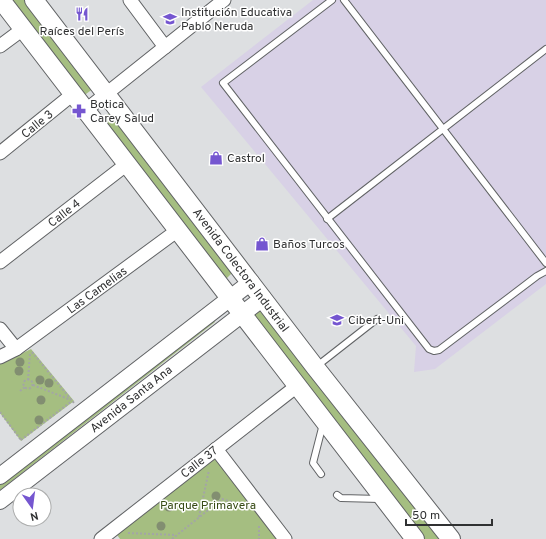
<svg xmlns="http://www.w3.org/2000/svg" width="546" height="539" font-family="Overpass,sans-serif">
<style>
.industrial{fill:#d8d1e6}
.green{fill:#a5be81}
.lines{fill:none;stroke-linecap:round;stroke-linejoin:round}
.service-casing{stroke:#616365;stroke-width:8}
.minor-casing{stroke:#616365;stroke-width:15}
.tertiary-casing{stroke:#616365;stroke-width:18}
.secondary-casing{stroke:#616365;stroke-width:20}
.path{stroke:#a3a5a6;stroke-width:2;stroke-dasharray:2 2;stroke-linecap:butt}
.service{stroke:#fff;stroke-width:6}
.minor{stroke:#fff;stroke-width:13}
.tertiary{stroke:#fff;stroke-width:16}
.secondary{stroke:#fff;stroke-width:18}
.tree{fill:#828e71}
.labels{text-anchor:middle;stroke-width:3;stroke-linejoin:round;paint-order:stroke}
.poi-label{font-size:12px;fill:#303132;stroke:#fff;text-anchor:start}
.street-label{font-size:12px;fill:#303132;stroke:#fff}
.park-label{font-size:12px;fill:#374b15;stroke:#fff}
</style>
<rect width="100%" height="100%" fill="#dddfe1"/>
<path class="industrial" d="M313,0H546V284L435,369L414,372L416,346L201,87Z"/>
<g class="green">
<path d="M8,0H27L94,88L82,97Z"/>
<path d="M112,111L233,272L225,280L100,121Z"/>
<path d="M261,309L442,539H425L253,319L252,317Z"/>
<path d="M210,316L215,322L0,490V479Z"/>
<path d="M31,349L74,401L21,441L0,413V364Z"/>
<path d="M214,456L277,539H120L115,532Z"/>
</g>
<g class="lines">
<g class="service-casing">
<g id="service">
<path d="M332,0L223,83L429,349L434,351L439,350L537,276L546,271"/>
<path d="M344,0L546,263"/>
<path d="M327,219L546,49"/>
<path d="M317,366L377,319"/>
<path d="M321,474L313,463L323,424"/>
<path d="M337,495L341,498L380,499"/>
</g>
</g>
<g class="minor-casing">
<g id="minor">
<path d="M130,0L165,47"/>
<path d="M0,46L23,29"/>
<path d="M86,110L224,0"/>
<path d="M0,153L73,94"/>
<path d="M0,262L127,164"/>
<path d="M0,329L16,349"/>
<path d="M0,357L16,349L178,230"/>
<path d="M216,449L285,539"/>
<path d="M101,539L297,386"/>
</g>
</g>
<g class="tertiary-casing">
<g id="tertiary">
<path d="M0,476L251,282"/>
<path d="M0,501L263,298"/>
</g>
</g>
<g class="secondary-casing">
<g id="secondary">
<path d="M1,0L415,539"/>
<path d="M34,0L315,367L451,539"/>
</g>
</g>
<g class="path">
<path d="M32,352L74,403"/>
<circle cx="28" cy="384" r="4.5"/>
<path d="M28,380L30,354"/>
<path d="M33,385L71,400"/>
<path d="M20,391L25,387"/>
<path d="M0,412L21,440"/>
<path d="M21,440L72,401"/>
<path d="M199,517L209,470"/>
<path d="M259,526V539"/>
<path d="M128,533L176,535"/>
<path d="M172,539L222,499L245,506"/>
</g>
<use href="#service" class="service"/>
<use href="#minor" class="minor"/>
<use href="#tertiary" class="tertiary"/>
<use href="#secondary" class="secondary"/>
</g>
<g class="tree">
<circle cx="20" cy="362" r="4.5"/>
<circle cx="19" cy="371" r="4.5"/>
<circle cx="40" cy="380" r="4.5"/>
<circle cx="49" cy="383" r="4.5"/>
<circle cx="41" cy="400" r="4.5"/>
<circle cx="39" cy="420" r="4.5"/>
<circle cx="216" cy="496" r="4.5"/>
<circle cx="169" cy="507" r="4.5"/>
<circle cx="161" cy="526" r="4.5"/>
</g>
<defs>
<g id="restaurant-bare" transform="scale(1.08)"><path d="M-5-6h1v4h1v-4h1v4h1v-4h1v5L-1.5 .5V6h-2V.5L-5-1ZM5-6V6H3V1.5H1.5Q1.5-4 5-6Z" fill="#7556d0" stroke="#fff" stroke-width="2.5" paint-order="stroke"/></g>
<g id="school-bare" transform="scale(1.08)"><path d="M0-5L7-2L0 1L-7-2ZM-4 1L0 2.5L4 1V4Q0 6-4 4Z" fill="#7556d0" stroke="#fff" stroke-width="2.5" paint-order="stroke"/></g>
<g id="pharmacy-bare" transform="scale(1.08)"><path d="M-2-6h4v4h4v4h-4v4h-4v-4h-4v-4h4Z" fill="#7556d0" stroke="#fff" stroke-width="2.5" paint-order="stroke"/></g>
<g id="shop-bare" transform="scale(1.08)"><path d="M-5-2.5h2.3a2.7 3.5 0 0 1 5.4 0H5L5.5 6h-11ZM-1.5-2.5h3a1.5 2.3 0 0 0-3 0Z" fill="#7556d0" stroke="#fff" stroke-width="2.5" paint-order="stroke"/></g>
</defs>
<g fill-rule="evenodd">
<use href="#restaurant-bare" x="82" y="14"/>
<use href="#school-bare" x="170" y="19"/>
<use href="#pharmacy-bare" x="79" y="111"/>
<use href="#shop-bare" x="216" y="158"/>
<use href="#shop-bare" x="262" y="244"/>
<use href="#school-bare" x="337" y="320"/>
</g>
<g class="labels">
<g class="poi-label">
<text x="181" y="16">Institución Educativa<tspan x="181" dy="14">Pablo Neruda</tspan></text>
<text x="82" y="35" text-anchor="middle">Raíces del Perís</text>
<text x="90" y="108">Botica<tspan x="90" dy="14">Carey Salud</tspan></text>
<text x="227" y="162">Castrol</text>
<text x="273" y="248">Baños Turcos</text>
<text x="348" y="324">Cibert-Uni</text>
</g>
<g class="street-label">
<text transform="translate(37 124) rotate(-39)" y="4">Calle 3</text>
<text transform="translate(64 213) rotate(-38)" y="4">Calle 4</text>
<text transform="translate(241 270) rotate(53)" y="4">Avenida Colectora Industrial</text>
<text transform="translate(97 290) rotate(-36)" y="4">Las Camelias</text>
<text transform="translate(131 399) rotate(-38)" y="4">Avenida Santa Ana</text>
<text transform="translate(199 462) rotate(-38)" y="4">Calle 37</text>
</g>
<g class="park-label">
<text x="208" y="509">Parque Primavera</text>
</g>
</g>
<g transform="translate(32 507) rotate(166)"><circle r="19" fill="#ffffff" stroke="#acadad"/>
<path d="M0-3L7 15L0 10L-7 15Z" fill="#7556d0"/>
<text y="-6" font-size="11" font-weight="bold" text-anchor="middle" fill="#303132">N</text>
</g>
<path d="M406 519v6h86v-6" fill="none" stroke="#303132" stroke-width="2"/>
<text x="412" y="519" font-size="12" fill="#303132" stroke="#ffffff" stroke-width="3" paint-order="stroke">50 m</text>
</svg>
